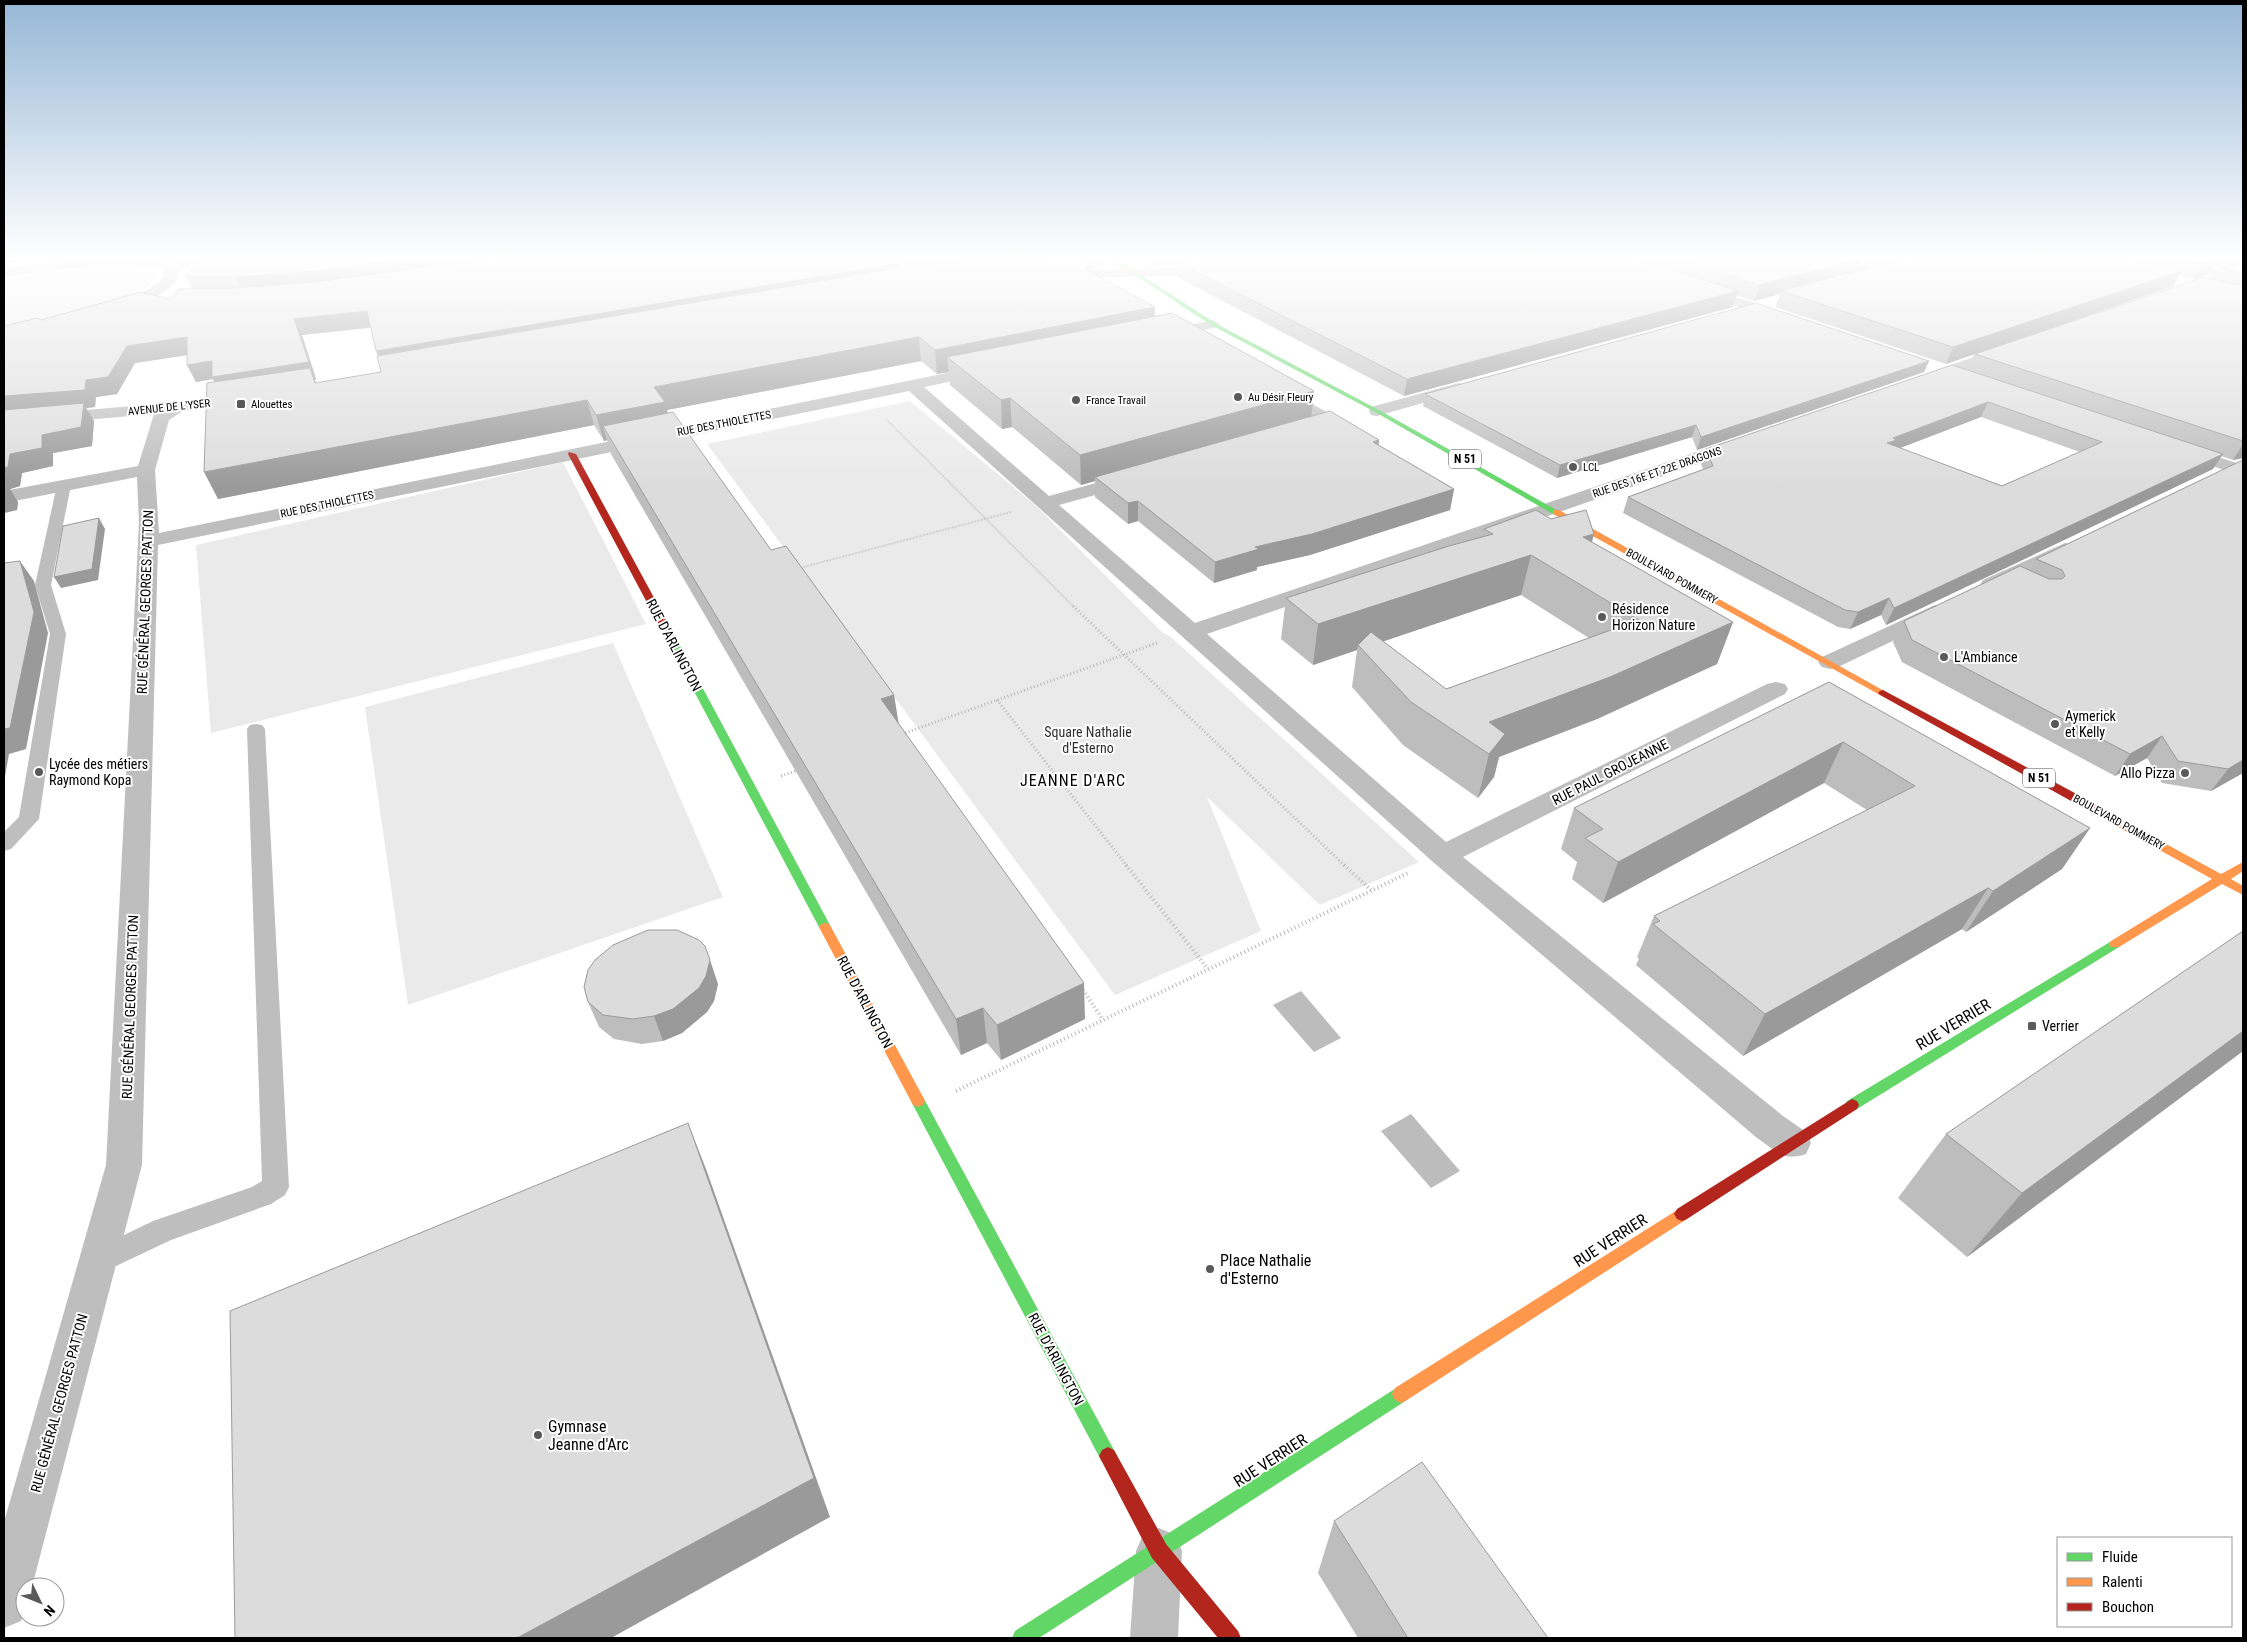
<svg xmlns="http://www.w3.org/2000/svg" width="2247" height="1642" font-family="'Roboto Condensed',sans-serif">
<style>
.green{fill:#eaeaea}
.water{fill:#bcbcbc}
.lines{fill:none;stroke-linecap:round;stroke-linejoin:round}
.path-far2{stroke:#b8b8b8;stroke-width:2;stroke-dasharray:0.5 1;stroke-linecap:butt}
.path-far1{stroke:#b8b8b8;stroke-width:3;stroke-dasharray:1 2.5;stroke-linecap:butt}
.path{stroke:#b8b8b8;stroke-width:4;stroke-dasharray:1 3;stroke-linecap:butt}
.lane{fill:#bebebe;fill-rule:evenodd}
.street{fill:#bebebe;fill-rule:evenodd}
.fast{fill:#63d668;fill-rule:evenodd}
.slow{fill:#ff974d;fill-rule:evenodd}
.jam{fill:#b3261e;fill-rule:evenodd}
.wall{fill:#bdbdbd;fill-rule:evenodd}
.shaded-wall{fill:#9a9a9a}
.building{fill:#dcdcdc;stroke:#9a9a9a;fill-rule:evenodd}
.poi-dot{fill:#595959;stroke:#fff;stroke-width:2}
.labels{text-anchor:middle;stroke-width:4;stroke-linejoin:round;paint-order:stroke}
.far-poi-label{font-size:11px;fill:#000;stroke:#fff;text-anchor:start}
.far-street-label{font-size:11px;fill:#000;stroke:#fff}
.shield{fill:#fff;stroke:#4c4c4c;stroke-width:1}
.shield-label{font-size:12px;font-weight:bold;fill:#000}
.street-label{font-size:14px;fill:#000;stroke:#fff}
.poi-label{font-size:14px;fill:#000;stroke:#fff;text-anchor:start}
.park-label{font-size:14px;fill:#2f2f2f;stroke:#fff}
.quarter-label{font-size:16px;letter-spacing:1px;fill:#000;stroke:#fff}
.near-street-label{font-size:16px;fill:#000;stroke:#fff}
.near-poi-label{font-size:16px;fill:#000;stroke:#fff;text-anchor:start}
</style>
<rect width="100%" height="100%" fill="#fff"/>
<g class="green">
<path d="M125,263L150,269L156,273C153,280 149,287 142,291C110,311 42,320 4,329V275L28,269Z"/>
<path d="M910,401L1035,505L1162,632L1172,638L1419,862L1320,905L1207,797L1261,931L1115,995L707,444Z"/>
<path d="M563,462L646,624L211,733L196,545Z"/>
<path d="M613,643L723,897L408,1005L365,707Z"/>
</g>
<g class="water">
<path d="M1301,991L1341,1038L1314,1052L1273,1005Z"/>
<path d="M1411,1114L1460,1171L1431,1188L1381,1131Z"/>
</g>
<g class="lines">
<g class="path-far2">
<path d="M886,419L1074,607"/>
<path d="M800,568L1011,512"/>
</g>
<g class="path-far1">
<path d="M1073,606L1345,866"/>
<path d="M997,700L1127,866"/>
<path d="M902,734L1157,643"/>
<path d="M781,776L799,770"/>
</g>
<g class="path">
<path d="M1126,865L1208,969"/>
<path d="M1344,865L1371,890"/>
<path d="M1083,990L1103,1020"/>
<path d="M956,1091L1410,872"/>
</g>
<g class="lane">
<path d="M2198,264L2228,273L2230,275L2225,278L2195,269V265Z"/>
<path d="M64,481L71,485L51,585L66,634L39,819L11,849L4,851V832L19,817L50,634L35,585L57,485Z"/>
<path d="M256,724L262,725L265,729L289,1187L285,1195L271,1204L171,1240L97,1275L87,1271L83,1262L87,1253L153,1221L252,1187L262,1181L247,729L250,725Z"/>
</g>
<g class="street">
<path d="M197,256H220L219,259L178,268V278C164,297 140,306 117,311L110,307L112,304C131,298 150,292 164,277V269C110,261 58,268 4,277V269L87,257H129L171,262Z"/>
<path d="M1233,256H1260L1254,260L1172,276L1054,278L1047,274L1054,270L1172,268Z"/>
<path d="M1815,256H1836L1884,270L1886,273L1879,277L1816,259Z"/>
<path d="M2243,265V273L2183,295L2178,296L2171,292L2173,289Z"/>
<path d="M1700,285L1790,315L1792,318L1785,322L1780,321L1695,292L1693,289L1695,286Z"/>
<path d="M1213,320L1220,324L1218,327L1161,339L1154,335L1156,332Z"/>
<path d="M2005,346L2010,348L2013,351L2010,354L1929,383H1917L1915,380L1917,377Z"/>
<path d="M986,365L994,370L992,373L924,387L1049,496L1132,473L1139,475L1141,479L1139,483L1059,505L1195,623L1735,439H1747L1750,443L1747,447L1207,634L1446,842L1767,684L1776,682L1785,684L1788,689L1785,694L1463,857L1783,1116L1806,1132L1811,1143L1806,1154C1783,1162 1775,1150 1757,1138L1433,862L909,391L158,545L142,1165L32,1587H25V1611L21,1621L4,1628V1522L106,1165L139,523L137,477L4,503V491L138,466L154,414L4,427V417L179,402L244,393L250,394L252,398L250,402L183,411L169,420L155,470L159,533Z"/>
<path d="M1459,383L1467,388L1465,391L1377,416L1371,415L1369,411L1371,407Z"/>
<path d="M1280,386L1330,414L1334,423C1327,432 1305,438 1295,436L1292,432L1295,428L1316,420L1274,394L1272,391L1274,388Z"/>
<path d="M2181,445L2243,465V476L2175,454L2172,450L2175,446Z"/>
<path d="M2065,543L2072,545L2075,549L2072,553L1999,590L1991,591L1983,590L1980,585L1983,580Z"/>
<path d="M1935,605L1943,607L1946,612L1943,617L1838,667L1830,669L1822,667L1818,662L1822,657Z"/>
<path d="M1159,1528L1175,1535L1182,1551L1178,1638H1130L1136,1551L1143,1535Z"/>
</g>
<g class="fast">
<path d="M1100,256H1107L1137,272L1215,323L1379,410L1560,512L1553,514L1375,412L1211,325L1133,274Z"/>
<path d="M666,626L671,629L831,927L829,930H821L819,927L661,629Z"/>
<path d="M2115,939L2119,941L2121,944L2119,947L1857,1109L1852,1111L1847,1109L1845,1105L1847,1101Z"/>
<path d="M918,1095L923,1097L1114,1450L1117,1456L1114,1462L1108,1465L1102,1462L913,1105L911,1101L913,1097Z"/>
<path d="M1401,1385L1407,1388L1410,1394L1407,1400L1039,1638H1012L1015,1631Z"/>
</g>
<g class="slow">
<path d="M1553,510H1559L1888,693L1886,695H1880L1553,514Z"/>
<path d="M2093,804L2221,874L2243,862V871L2231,879L2243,886V895L2222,884L2119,947H2111L2109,944L2111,941L2212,879L2089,811L2087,808L2089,805Z"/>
<path d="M825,923L829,924L831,927L923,1097L925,1101L923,1105L918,1107L913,1105L819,927L821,924Z"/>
<path d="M1682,1207L1687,1209L1690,1214L1687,1219L1407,1400L1401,1403L1395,1400L1392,1394L1395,1388Z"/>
</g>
<g class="jam">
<path d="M569,452L576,454L671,629L669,631L666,632L661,629L568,454Z"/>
<path d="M1883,690L2097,805L2099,808L2097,811H2089L1880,695L1878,693L1880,691Z"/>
<path d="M1852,1099L1857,1101L1859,1105L1857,1109L1687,1219L1682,1221L1677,1219L1674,1214L1677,1209Z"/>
<path d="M1108,1447L1114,1450L1166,1544L1238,1631L1241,1638H1218L1152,1558L1099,1456L1102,1450Z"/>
</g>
</g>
<g class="wall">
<path d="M895,256H1102V261L1098,268H1092V273L1155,307V316L1311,416L1379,440V445L1454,489L1450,510L1310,555L1257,567V570L1214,583L1138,521L1128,524L1095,497V481L1081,485L1012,427L1002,429L950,385L949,372L937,374L921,361L667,410L668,413L771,550L894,695L899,724L1085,1019L1001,1060L987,1043L961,1055L611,454L607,440L604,441L594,425L218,499L214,382L213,379L196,382L187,365V355L135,363L117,394L96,397L95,407L86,408L94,421L92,446L53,453V466L22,473L20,486L10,489L18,502L17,510L4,513L41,320L170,299L192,289L186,277L900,263V268L909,266ZM371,328L379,356L381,372L316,383L315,380L316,379L302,335Z"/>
<path d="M1137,256H2243V458L2233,460L2221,456L2213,469L1886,625L1881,615L1850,629L1838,627L1623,513L1628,497L1703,469L1701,464L1706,449L1967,370L1974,354L1946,364L1775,307L1780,294L1754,301L1736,295L1733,307L1404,396L1177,277V265L1172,266H1157ZM1861,262L1876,266L1858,271ZM2212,266L2223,270L2227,268L2224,269L2218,280L2047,330L2173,286L2179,275L2194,279L2207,275ZM1981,417L2080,452L2002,486L1900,448Z"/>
<path d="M1929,361L1924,372L1697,450L1692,437L1557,478L1423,406L1425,394Z"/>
<path d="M2243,460V773L2211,791L2162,783L2147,758L2115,776L1902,662L1893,642L1904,621L2029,571L2036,559Z"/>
<path d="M1551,519L1594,534L1592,542L1733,622L1717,664L1597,719L1499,757L1494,777L1478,798L1403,745L1352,687L1357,650L1313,665L1281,639L1286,598L1483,537L1484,529ZM1521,595L1589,638L1446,689L1383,641Z"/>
<path d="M1829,682L2090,828L2062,869L1966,932L1962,929L1743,1056L1636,965L1639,959L1637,957L1654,916L1867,810L1824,783L1603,903L1572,879L1577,862L1561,849L1574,808Z"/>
<path d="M2243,931V1051L1967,1257L1898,1198L1946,1134Z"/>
<path d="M718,984L714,1001L707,1012L682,1033L663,1041L642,1044L614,1039L599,1027L588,1002Z"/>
<path d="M1334,1521L1548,1638H1358L1318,1573Z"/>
</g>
<g class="shaded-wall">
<path d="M4,256H41L4,264Z"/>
<path d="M423,256H534L243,292L236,277Z"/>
<path d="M963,256L964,271L921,275L919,260Z"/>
<path d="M1098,256H1102V261L1098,268Z"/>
<path d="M1172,256H1223L1177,262V265L1172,266Z"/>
<path d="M1883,256H1918L1879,267Z"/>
<path d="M2231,256H2243V264L2223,270Z"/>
<path d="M1091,258L1092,280L1085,269Z"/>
<path d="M1863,258L1857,273L1781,291L1780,294L1754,301L1759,285Z"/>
<path d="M2216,260L2207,275L2194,279L2202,264Z"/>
<path d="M900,263L902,278L383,368L376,351Z"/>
<path d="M2182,271L2173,286L1946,364L1953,347Z"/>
<path d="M1738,291L1733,307L1404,396L1407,379Z"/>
<path d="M1155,307V330L947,357L949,372L937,374L935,350Z"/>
<path d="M367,311L373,327L302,335L316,379L315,380L320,392L220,395L213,379L196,382L187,365L294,319Z"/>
<path d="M187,337L195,354L135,363L117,394L96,397L95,407L86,408L94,421L92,446L53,453V466L22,473L20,486L10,489L18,502L17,510L4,513V468L10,454L42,435L4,416V396L86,380L127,346Z"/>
<path d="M919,337L921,361L667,410L671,428L603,426L607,440L604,441L596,415L654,387Z"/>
<path d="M1929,361L1924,372L1697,450L1701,437Z"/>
<path d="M1314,391L1311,420L1095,477V481L1081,485L1080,455Z"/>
<path d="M1010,398L1012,427L1002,429L1001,400Z"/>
<path d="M587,400L594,425L218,499L204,472Z"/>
<path d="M1988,402L1981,417L1892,451L1887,443L1893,438Z"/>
<path d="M1696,425L1692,437L1557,478L1560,465Z"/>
<path d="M1379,440L1377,460L1373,442Z"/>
<path d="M2243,444V458L2233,460Z"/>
<path d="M2223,454L2213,469L1886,625L1894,608Z"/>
<path d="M1454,489L1450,510L1310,555L1257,567V570L1214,583L1215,562L1255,547Z"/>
<path d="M1138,501V521L1128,524V503Z"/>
<path d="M99,518L105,529L98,580L61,588L54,577Z"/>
<path d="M1594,534L1583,573V537Z"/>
<path d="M1531,555L1521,595L1361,649L1358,645L1357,650L1313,665L1318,624Z"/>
<path d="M20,561L34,581L48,633L26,749L9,754L4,782V729Z"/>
<path d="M1889,598L1881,615L1850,629L1858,612Z"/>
<path d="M1733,622L1717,664L1597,719L1499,757L1494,777L1478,798L1489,754V722Z"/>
<path d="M894,695L899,728L881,699Z"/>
<path d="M2162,736L2147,758L2115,776L2130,754Z"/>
<path d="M1843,742L1824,783L1603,903L1618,862Z"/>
<path d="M2243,760V773L2211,791L2228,769Z"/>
<path d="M2090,828L2062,869L1966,932L1993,891Z"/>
<path d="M1988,888L1962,929L1743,1056L1765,1014Z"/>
<path d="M710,960L718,984L714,1001L707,1012L682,1033L663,1041L654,1016Z"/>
<path d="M1084,983L1085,1019L1001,1060L997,1025Z"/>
<path d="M983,1008L987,1043L961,1055L956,1019Z"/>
<path d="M2243,1031V1051L1967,1257L2022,1193Z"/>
<path d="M688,1123L706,1169L830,1517L611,1638H517Z"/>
</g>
<g class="building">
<path d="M202,256H423L316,271L236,277H186Z"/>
<path d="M508,256H892L900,263L376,351L367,311L294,319L309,362L212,377V361L187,365V337L127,346L108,377L86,380L85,390L4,396V326L38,318L41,320L141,292L170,299L178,289L236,288L316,282Z"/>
<path d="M914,256H963L919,260Z"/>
<path d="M1207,256H1630L1738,291L1407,379L1177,262Z"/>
<path d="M1669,256H1856L1863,258L1759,285Z"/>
<path d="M1914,256H2121L2182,271L1953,347L1781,291Z"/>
<path d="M2170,256H2205L2216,260L2202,264Z"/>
<path d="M1091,258L1085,269L1155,307L935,350L919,337L654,387L665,402L596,415L587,400L204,472L207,383L310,368L315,383L381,372L377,356L915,265L962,261Z"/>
<path d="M2243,263V274L2224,269Z"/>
<path d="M2204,277L2243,286V441L1975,354Z"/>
<path d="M1756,303L1929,361L1701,437L1696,425L1560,465L1425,394Z"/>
<path d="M1172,313L1314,391L1080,455L1010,398L1001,400L947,357Z"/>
<path d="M1952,365L2223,454L1894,608L1889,598L1858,612L1845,610L1628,497L1713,466L1706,449ZM1988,402L2102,442L2002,486L1887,443L1897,440L1893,438Z"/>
<path d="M84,403L81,427L42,435V448L10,454L8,467L4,468V410Z"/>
<path d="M1330,411L1379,440L1373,442L1454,489L1312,534L1255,547L1259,549L1215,562L1138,501L1128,503L1095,477Z"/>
<path d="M673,412L771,550L786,546L894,695L881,699L1084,983L997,1025L983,1008L956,1019L603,426Z"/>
<path d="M2243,460V760L2228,769L2178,761L2162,736L2130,754L1912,640L1904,621L2020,566L2049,579H2062L2065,576L2062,570L2036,559Z"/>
<path d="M4,483H6L5,491H4Z"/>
<path d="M1536,510L1551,519L1586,510L1594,534L1583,537L1733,622L1610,677L1489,722L1505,734L1489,754L1411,702L1358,645L1371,632L1446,689L1639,620L1531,555L1318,624L1286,598L1449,546L1493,534L1484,529Z"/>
<path d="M99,518L92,569L54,577L63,526Z"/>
<path d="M20,561L34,612L10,728L4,729V563Z"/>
<path d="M1829,682L2090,828L1993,891L1988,888L1765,1014L1653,924L1660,921L1654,916L1915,786L1843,742L1618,862L1585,838L1603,829L1574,808Z"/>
<path d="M648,930H677L699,940L705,946L710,960L706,976L699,988L673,1009L654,1016L633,1019L603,1015L588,1002L584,987L588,970L595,960L613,945Z"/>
<path d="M2243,931V1031L2022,1193L1946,1134Z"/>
<path d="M688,1123L814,1478L517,1638H235L230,1311Z"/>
<path d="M1422,1462L1548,1638H1408L1334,1521Z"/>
</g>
<linearGradient id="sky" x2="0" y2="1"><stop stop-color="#96b7d6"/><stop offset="0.53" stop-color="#fff"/><stop offset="1" stop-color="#fff" stop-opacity="0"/></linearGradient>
<rect width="2247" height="486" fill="url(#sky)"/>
<g class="poi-dot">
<circle cx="1238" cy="397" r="5"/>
<circle cx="1076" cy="400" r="5"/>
<rect x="236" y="399" width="10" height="10" rx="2.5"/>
<circle cx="1573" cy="467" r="5"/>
<circle cx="1602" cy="617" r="5"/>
<circle cx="1944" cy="657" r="5"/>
<circle cx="2055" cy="724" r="5"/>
<circle cx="39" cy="772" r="5"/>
<circle cx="2185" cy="773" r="5"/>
<rect x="2027" y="1021" width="10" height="10" rx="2.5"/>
<circle cx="1210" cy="1269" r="5"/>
<circle cx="538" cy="1435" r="5"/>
</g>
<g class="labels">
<g class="far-poi-label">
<text x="1248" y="401">Au Désir Fleury</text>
<text x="1086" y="404">France Travail</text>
<text x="251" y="408">Alouettes</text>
<text x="1583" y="471">LCL</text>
</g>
<g class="far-street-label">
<text transform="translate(169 407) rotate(-6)" y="4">AVENUE DE L'YSER</text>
<text transform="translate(724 423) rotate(-11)" y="4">RUE DES THIOLETTES</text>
<text transform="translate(1657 472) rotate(-19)" y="4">RUE DES 16E ET 22E DRAGONS</text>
<text transform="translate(327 504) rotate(-12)" y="4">RUE DES THIOLETTES</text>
<text transform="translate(1672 576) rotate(29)" y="4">BOULEVARD POMMERY</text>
<text transform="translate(2119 822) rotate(29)" y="4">BOULEVARD POMMERY</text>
</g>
<g class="shield">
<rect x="1449" y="449.5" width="32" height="19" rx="4"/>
<rect x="2023" y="768.5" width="32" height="19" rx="4"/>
</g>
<g class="shield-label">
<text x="1465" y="463">N 51</text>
<text x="2039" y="782">N 51</text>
</g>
<g class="street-label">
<text transform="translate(145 602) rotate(-88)" y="5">RUE GÉNÉRAL GEORGES PATTON</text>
<text transform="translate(674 645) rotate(62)" y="5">RUE D'ARLINGTON</text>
<text transform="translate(1610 772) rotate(-27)" y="5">RUE PAUL GROJEANNE</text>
<text transform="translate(865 1002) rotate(62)" y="5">RUE D'ARLINGTON</text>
<text transform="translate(130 1007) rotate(-88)" y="5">RUE GÉNÉRAL GEORGES PATTON</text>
<text transform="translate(1056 1359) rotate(62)" y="5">RUE D'ARLINGTON</text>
<text transform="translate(59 1403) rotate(-75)" y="5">RUE GÉNÉRAL GEORGES PATTON</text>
</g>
<g class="poi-label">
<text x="1612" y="614">Résidence<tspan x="1612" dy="16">Horizon Nature</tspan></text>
<text x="1954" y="662">L'Ambiance</text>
<text x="2065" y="721">Aymerick<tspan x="2065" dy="16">et Kelly</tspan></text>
<text x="49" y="769">Lycée des métiers<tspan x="49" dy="16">Raymond Kopa</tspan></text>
<text x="2175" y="778" text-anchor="end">Allo Pizza</text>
<text x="2042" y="1031">Verrier</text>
</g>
<g class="park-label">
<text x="1088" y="737">Square Nathalie<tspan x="1088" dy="16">d'Esterno</tspan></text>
</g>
<g class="quarter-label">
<text x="1073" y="786">JEANNE D'ARC</text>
</g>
<g class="near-street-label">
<text transform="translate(1953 1024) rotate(-31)" y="6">RUE VERRIER</text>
<text transform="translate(1610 1240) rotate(-33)" y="6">RUE VERRIER</text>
<text transform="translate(1270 1460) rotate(-33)" y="6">RUE VERRIER</text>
</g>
<g class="near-poi-label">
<text x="1220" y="1266">Place Nathalie<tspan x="1220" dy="18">d'Esterno</tspan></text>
<text x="548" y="1432">Gymnase<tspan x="548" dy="18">Jeanne d'Arc</tspan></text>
</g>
</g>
<rect width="2247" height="1642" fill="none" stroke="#000000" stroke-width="10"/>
<rect x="2057" y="1537" width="175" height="90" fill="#ffffff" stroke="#999999"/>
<rect x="2067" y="1553" width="25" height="8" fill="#63d668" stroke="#999999"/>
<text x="2102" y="1562" font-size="15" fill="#000000">Fluide</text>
<rect x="2067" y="1578" width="25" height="8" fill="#ff974d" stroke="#999999"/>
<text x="2102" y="1587" font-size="15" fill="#000000">Ralenti</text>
<rect x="2067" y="1603" width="25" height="8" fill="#b3261e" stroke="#999999"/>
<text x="2102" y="1612" font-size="15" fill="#000000">Bouchon</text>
<g transform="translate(40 1602) rotate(133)"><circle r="24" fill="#ffffff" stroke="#999999"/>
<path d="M0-4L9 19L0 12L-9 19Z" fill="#595959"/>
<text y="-8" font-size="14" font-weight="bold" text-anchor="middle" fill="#000000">N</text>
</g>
</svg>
